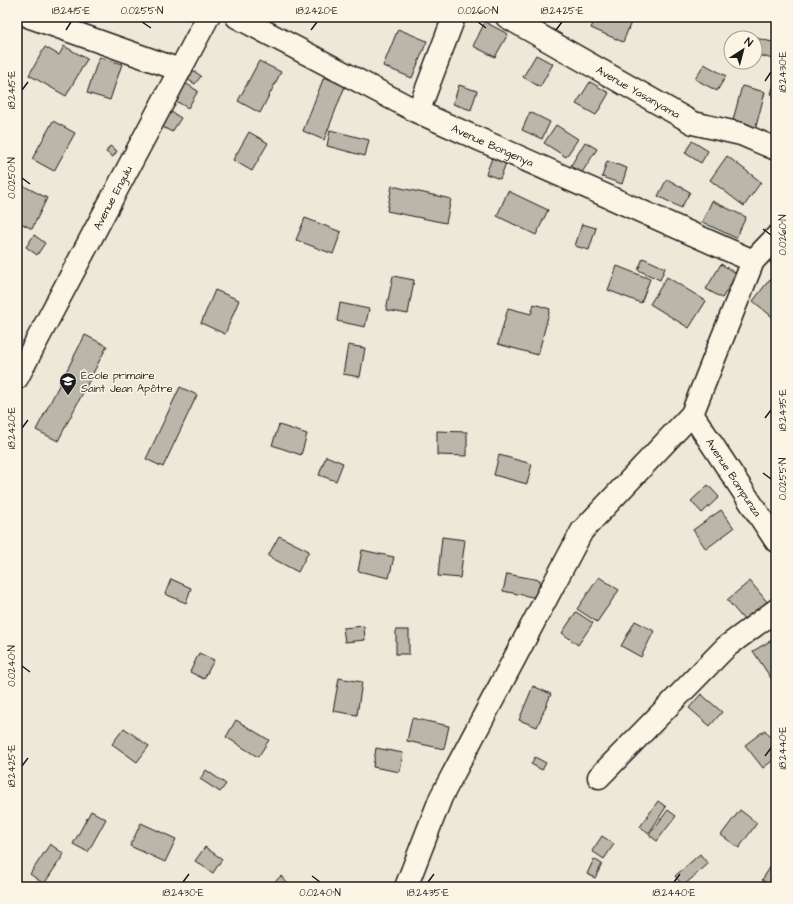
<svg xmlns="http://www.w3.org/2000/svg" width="793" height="904" font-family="'Architects Daughter',sans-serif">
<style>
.building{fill:#bab6aa;stroke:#1c1c1c}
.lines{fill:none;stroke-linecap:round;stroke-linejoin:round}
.minor-casing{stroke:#1c1c1c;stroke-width:25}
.tertiary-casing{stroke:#1c1c1c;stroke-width:25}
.minor{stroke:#fcf5e5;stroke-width:22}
.tertiary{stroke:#fcf5e5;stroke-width:22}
.ticks{fill:none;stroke:#1c1c1c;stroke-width:1.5}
.labels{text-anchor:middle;stroke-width:3;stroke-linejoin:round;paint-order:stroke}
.street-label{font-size:11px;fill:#1c1c1c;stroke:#fcf5e5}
.poi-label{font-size:11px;fill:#1c1c1c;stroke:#fcf5e5;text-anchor:start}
.neatline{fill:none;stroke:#1c1c1c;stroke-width:1.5}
.ticks-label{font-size:10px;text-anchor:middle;fill:#1c1c1c}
</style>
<rect width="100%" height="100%" fill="#eee8d9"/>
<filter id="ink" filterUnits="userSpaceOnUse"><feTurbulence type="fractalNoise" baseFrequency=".025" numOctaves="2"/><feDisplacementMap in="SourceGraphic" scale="8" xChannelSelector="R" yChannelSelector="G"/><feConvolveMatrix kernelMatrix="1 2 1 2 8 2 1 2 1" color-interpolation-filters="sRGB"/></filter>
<g filter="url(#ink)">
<g class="building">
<path d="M596,17H626L632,20L623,42L591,28Z"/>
<path d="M485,22L508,34L495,57L473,46Z"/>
<path d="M398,29L427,41L412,78L383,66Z"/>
<path d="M756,38L776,43V60L755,54Z"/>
<path d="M64,46L87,59L66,96L29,75L45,47L59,55Z"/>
<path d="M536,55L553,64L540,87L523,77Z"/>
<path d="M99,57L122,64L110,100L87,93Z"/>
<path d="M259,61L281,72L260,113L238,101Z"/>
<path d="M704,64L726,76L717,91L695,79Z"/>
<path d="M191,69L201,76L195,84L185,78Z"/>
<path d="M324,77L345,86L324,140L303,131Z"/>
<path d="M775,81H776V95L771,94Z"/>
<path d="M590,82L609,93L596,115L576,104Z"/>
<path d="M185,83L198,91L188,108L174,100Z"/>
<path d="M459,85L477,91L471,110L453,104Z"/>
<path d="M742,86L765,92L755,130L732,124Z"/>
<path d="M168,110L181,118L172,132L159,125Z"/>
<path d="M530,112L550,122L542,139L522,130Z"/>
<path d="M53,121L75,133L54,171L32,159Z"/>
<path d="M556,125L578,139L566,157L544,143Z"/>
<path d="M330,130L369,140L365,156L327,146Z"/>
<path d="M249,132L268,143L252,171L233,160Z"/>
<path d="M692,141L708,151L701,163L685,153Z"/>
<path d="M585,142L597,149L581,174L570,167Z"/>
<path d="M110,146L117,151L113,157L106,152Z"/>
<path d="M727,156L761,182L744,206L710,180Z"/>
<path d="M492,158L506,163L500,179L486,174Z"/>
<path d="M607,161L627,168L622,184L602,177Z"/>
<path d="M667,179L690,192L681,208L658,196Z"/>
<path d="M22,185L47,198L32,229L17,221V196Z"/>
<path d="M392,186L451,199L446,223L387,211Z"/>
<path d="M508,191L548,210L536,235L497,216Z"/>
<path d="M712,201L746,217L736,238L702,222Z"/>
<path d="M305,218L341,232L333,254L296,240Z"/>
<path d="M582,224L596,228L589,250L575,246Z"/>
<path d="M34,235L45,243L37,255L26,247Z"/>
<path d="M776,247V266L768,261Z"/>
<path d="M643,258L665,268L660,280L638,270Z"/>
<path d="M721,264L737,274L722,298L706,289Z"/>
<path d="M617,266L650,279L641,303L608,290Z"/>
<path d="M393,276L414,280L408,314L386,310Z"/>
<path d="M667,277L706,301L689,328L650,304Z"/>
<path d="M770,279L776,284V320L753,301Z"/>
<path d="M215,290L239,300L225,334L201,323Z"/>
<path d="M340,303L369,309L365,327L337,321Z"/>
<path d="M534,304L550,309L538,355L498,344L508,308L531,314Z"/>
<path d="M85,335L107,346L58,441L36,430Z"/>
<path d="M348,345L365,348L360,377L343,374Z"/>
<path d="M180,387L197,395L163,467L146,459Z"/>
<path d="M279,425L307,434L301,455L272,445Z"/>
<path d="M437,431L467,432V456L437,455Z"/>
<path d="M499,455L532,464L527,484L494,475Z"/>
<path d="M326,456L343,463L336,481L319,475Z"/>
<path d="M708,485L719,497L702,513L691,501Z"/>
<path d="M721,510L734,528L706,549L693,530Z"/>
<path d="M279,536L309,551L298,572L268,556Z"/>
<path d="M442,537L465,540L460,578L438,576Z"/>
<path d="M362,550L394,557L389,578L358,571Z"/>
<path d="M507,574L540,580L537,598L503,591Z"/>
<path d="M599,577L619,590L597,622L577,609Z"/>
<path d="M171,579L191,588L186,603L165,594Z"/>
<path d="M750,581L768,603L745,621L727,600Z"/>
<path d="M576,612L593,623L578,645L562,633Z"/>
<path d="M635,621L654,631L641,657L621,646Z"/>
<path d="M364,626L365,640L345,642L343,628Z"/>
<rect x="396" y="630" width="13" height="24"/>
<path d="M772,640L776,646L775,684L753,651Z"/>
<path d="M199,653L214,660L204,679L190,672Z"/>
<path d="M339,678L362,682L357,715L333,711Z"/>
<path d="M533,686L551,694L537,727L519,720Z"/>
<path d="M701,694L722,712L710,726L689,708Z"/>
<path d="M412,718L449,726L444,749L407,741Z"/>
<path d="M236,720L269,740L258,757L226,737Z"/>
<path d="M124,728L149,746L137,762L112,744Z"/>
<path d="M765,730L776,745V758L763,768L745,745Z"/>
<path d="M376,748L403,753L400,772L373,767Z"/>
<path d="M535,757L546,763L542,770L531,764Z"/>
<path d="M206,770L226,784L220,792L200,779Z"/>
<path d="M658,801L666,807L649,833L640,827Z"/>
<path d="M668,810L676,816L657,841L649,835Z"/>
<path d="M740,810L757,823L739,848L721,835Z"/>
<path d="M91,811L106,819L88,852L73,844Z"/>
<path d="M141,823L176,839L165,862L130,846Z"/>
<path d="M602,836L614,844L604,859L592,851Z"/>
<path d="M50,844L64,854L44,884L30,874Z"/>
<path d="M205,847L222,859L213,873L195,861Z"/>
<path d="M700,854L708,864L683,886L675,876Z"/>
<path d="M594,859L602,864L595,878L587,874Z"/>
<path d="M771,866L776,869V887H773L762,880Z"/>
<path d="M281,876L291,887H269Z"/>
</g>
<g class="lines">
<g class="minor-casing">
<g id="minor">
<path d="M30,17L180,70"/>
<path id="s1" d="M237,17L418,112L753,261"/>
<path d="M418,112L454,17"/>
<path id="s2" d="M17,378L208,17"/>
<path id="s3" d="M692,414L776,541"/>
<path d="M599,777L726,647L776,610"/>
<path d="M406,887L441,797L582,531L692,414L753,261L776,237"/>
</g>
</g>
<g class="tertiary-casing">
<g id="tertiary">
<path id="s4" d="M507,17L693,123L741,134L776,149"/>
</g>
</g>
<use href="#minor" class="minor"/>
<use href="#tertiary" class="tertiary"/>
</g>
</g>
<path class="ticks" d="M142,22L151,28M478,22L486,28M66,30L71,22M311,30L317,22M556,30L562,22M765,81L771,72M22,90L28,82M22,178L30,184M763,229L771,235M765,418L771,410M22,428L28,420M763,473L771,479M22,666L30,672M765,756L771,748M22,766L28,758M312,876L320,882M183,882L189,874M428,882L434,874M674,882L680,874"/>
<defs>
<g id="school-pin" transform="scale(0.9)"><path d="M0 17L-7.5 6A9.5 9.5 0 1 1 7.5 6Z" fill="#1c1c1c" stroke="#fcf5e5"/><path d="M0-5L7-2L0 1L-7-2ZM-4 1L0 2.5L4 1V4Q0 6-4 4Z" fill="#fff"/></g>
</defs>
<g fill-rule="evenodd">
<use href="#school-pin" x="68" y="381"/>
</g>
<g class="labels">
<g class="street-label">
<text dy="4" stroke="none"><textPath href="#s4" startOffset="151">Avenue Yasanyama</textPath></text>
<text dy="4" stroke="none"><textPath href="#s1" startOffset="286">Avenue Bongenya</textPath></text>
<text dy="4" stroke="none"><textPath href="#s2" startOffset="204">Avenue Engulu</textPath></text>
<text dy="4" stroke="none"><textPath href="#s3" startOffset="76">Avenue Bompunza</textPath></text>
</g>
<g class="poi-label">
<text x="81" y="379">École primaire<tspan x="81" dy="13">Saint Jean Apôtre</tspan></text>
</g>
</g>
<rect width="793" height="904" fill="none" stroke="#fcf5e5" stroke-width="44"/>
<g transform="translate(743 50) rotate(36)"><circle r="19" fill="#fcf5e5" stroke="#a29e95"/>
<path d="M0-3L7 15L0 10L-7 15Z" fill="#1c1c1c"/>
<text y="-6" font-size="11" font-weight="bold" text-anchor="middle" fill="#1c1c1c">N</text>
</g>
<rect x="22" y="22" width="749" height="860" class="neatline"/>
<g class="ticks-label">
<text x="71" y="14">18.2415°E</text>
<text x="142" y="14">0.0255°N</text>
<text x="317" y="14">18.2420°E</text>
<text x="478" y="14">0.0260°N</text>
<text x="562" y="14">18.2425°E</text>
<text transform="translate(782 72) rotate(-90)" y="4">18.2430°E</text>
<text transform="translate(11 90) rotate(-90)" y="4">18.2415°E</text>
<text transform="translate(11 178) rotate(-90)" y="4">0.0250°N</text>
<text transform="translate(782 235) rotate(-90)" y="4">0.0260°N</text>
<text transform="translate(782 410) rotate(-90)" y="4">18.2435°E</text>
<text transform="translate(11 428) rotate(-90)" y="4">18.2420°E</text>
<text transform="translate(782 479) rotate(-90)" y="4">0.0255°N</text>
<text transform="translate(11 666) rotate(-90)" y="4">0.0240°N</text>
<text transform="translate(782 748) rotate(-90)" y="4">18.2440°E</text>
<text transform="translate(11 766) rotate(-90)" y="4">18.2425°E</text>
<text x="183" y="896">18.2430°E</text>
<text x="320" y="896">0.0240°N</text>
<text x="428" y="896">18.2435°E</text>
<text x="674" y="896">18.2440°E</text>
</g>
</svg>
